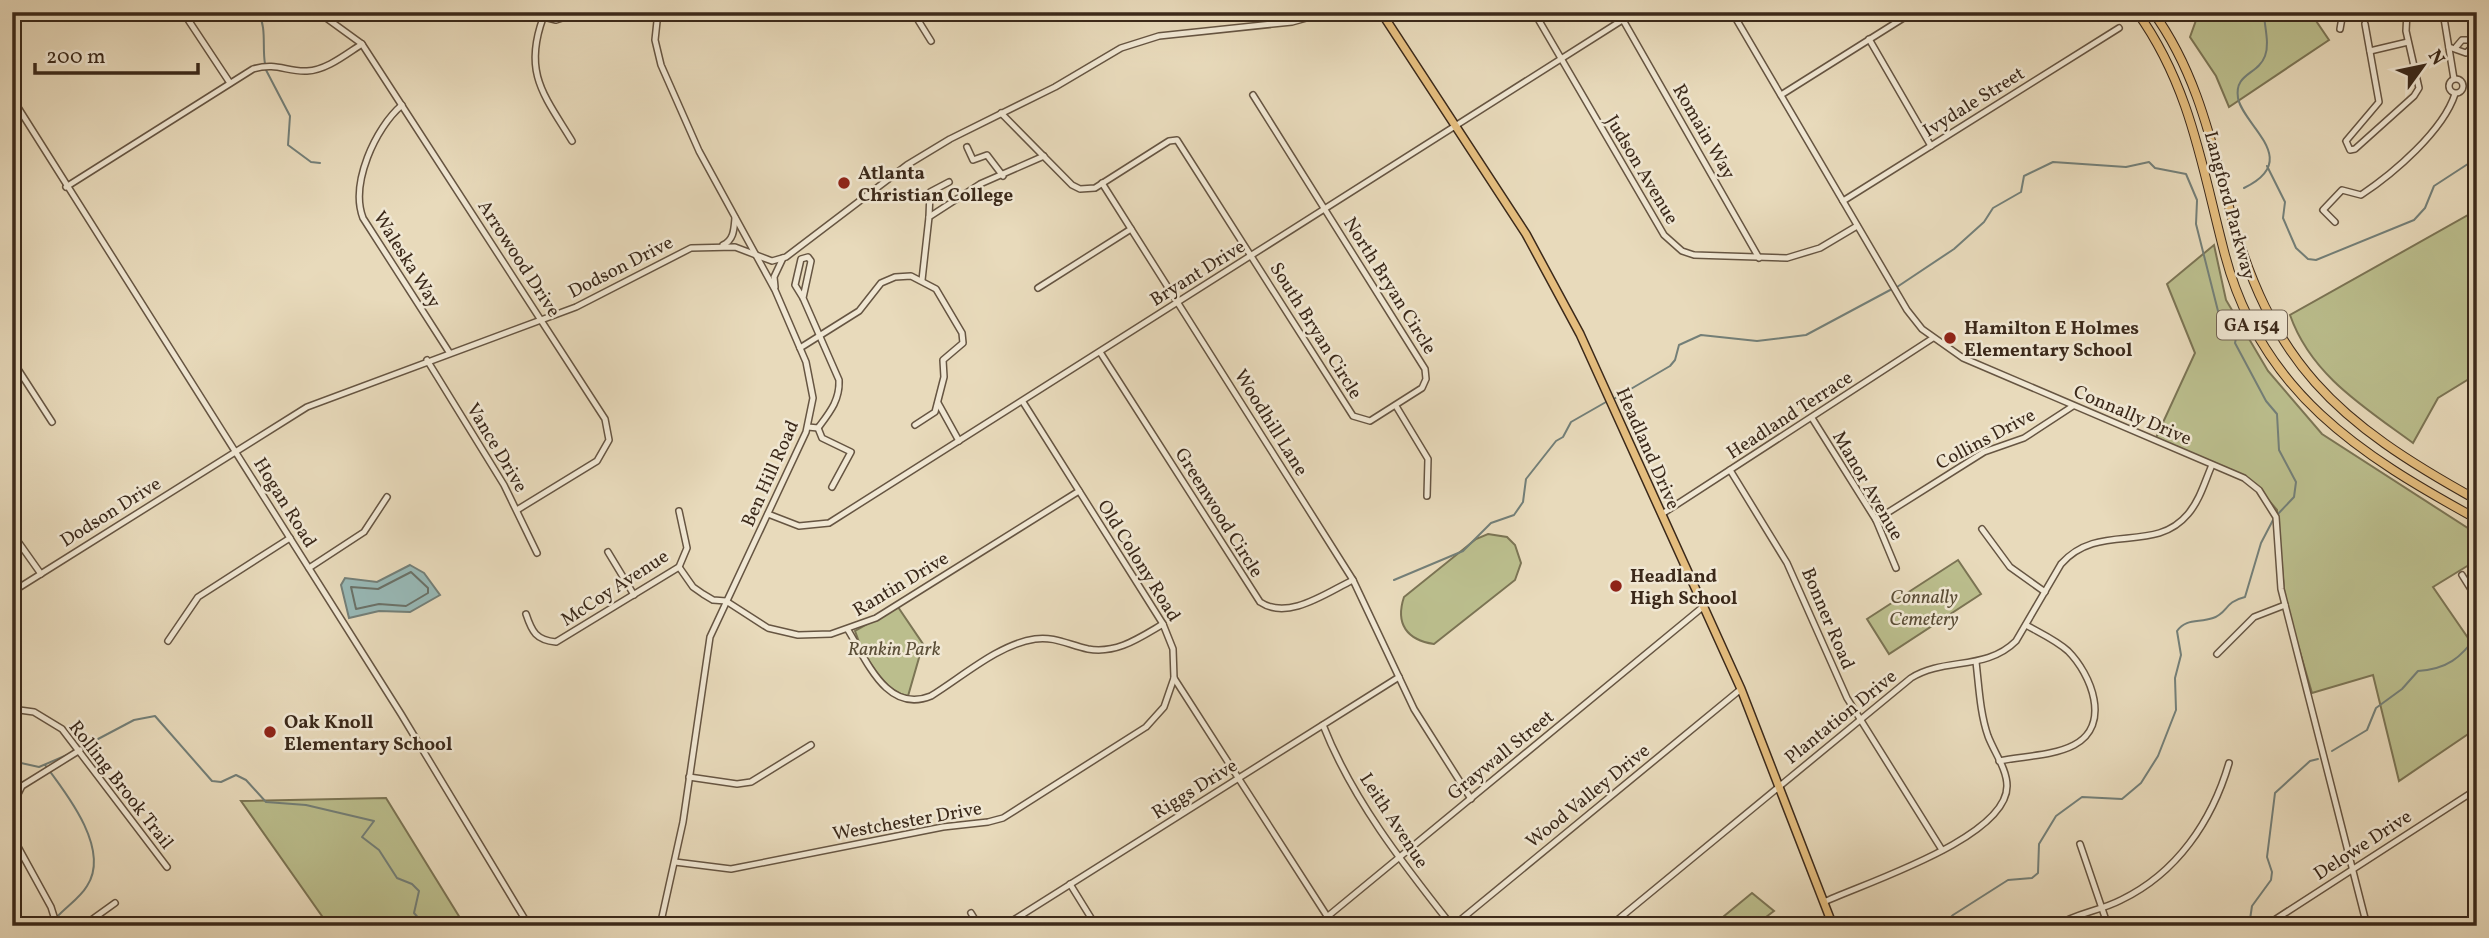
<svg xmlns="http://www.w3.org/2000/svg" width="2489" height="938" font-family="Vollkorn,serif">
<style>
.green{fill:#bbbe8d;stroke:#7b7454;stroke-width:2}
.water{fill:#98b9b7;stroke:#737f78;stroke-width:2}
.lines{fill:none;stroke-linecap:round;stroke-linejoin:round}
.shore{stroke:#6a7168;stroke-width:2}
.stream{stroke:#737f78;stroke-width:2}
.minor-casing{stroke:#665542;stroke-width:8}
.major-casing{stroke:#3b291a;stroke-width:10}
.highway-casing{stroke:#3b291a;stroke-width:10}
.minor{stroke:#f0e7d3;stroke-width:5}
.major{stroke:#e4bd7e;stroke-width:7}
.highway{stroke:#e4bd7e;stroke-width:8}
.poi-dot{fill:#8f2418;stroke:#f0e7d3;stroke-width:2.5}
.labels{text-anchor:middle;stroke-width:5;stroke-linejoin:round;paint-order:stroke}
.shield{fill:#f0e7d3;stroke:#716252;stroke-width:2}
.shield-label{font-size:18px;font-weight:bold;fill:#3b291a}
.street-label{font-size:19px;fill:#3b291a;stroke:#f0e7d3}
.poi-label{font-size:19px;font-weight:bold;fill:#3b291a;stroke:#f0e7d3;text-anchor:start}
.park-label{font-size:19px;font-style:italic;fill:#5b4e37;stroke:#f0e7d3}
</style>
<rect width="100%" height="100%" fill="#e8dabb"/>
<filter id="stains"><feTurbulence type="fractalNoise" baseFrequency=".00286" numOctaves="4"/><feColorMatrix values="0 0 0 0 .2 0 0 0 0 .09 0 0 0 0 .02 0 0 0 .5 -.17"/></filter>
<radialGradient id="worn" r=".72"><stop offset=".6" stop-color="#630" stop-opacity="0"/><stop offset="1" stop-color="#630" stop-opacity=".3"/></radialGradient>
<g class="green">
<path d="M2199,12H2310L2329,40L2229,107L2216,76L2190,37Z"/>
<path d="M2477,210V374L2438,398L2413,443C2364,407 2311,375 2290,315Z"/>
<path d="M2214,245L2226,300L2268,371L2322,434L2477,534V560L2433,587L2477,651V728L2399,781L2373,675L2312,693L2285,601L2277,510L2253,482L2154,442L2195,353L2167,284Z"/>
<path d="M1488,534L1507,537L1515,545L1521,563L1515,580L1434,644C1407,640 1395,624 1404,597L1476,539Z"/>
<path d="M1958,560L1981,594L1889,654L1867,619Z"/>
<path d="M898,607L923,644L908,696C884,692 862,653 855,631Z"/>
<path d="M386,798L465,926H329L241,801Z"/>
<path d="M1752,893L1774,911L1754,926H1712Z"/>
</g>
<path class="water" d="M410,565L424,573L440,595L410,612L379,611L349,618L341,585L345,578L377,582Z"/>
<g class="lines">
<path class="shore" d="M411,572L428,588V593L406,606L379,604L356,609L351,587L378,589Z"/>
<g class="stream">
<path d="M258,12C267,28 262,46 265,64"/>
<path d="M266,70L290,116L288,145L311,162L320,163"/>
<path d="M2267,166L2285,202L2283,218L2296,248L2308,259L2316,260L2414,220L2425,208L2434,186L2477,158"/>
<path d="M2244,188C2303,160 2243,126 2238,98C2234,73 2258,75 2265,56C2270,43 2264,26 2264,12"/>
<path d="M2197,201L2196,224L2218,311L2236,338L2235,343L2266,401L2277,414L2279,450L2296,482L2294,497L2277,515"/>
<path d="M1897,287L1954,249L1984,222L1993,208L2021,192L2024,176L2053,162L2126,167L2149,162L2155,168L2186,174L2197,200"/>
<path d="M1612,400L1670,366L1675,360L1679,345L1701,335L1757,341L1806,335L1892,289"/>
<path d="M1394,580L1463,551L1491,523L1514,515L1523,502L1526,479L1556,441L1563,437L1571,422L1606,402"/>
<path d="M81,748L134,720L155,716L212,781L221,782L236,775L246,780L266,802L306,805L374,821L362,837L379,850L397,878L412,884L419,891L414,913L421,921L432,926"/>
<path d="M2332,751L2367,730L2376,708L2402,689L2418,671C2447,669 2461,658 2477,635"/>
<path d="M12,761L39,767L67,755"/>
<path d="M45,765C67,794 111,850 87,886C80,898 66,907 57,917"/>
<path d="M1942,926L1953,915L2008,880L2032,878L2038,873L2039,844L2056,816L2082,797L2122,799L2141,783L2158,756L2176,710L2175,678L2181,655L2177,631C2186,618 2199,623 2213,618C2228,613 2224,602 2245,597L2261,543L2273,520"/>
<path d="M2249,926L2252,906L2271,880L2272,872L2267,857L2275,793L2310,761L2318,759"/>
</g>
<g class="minor-casing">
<g id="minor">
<path d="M183,12L230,83"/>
<path d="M318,12L362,44L605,419L609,440L597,461L517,510"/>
<path d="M524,12L556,20L581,12"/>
<path d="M658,12L655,40L661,65L699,151L775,290L806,362L813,398L806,432L710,637L683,822L660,926"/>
<path d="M913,12L931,41"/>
<path d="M1534,12L1664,235L1682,251L1694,255L1787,258L1820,248L1857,226"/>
<path d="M1732,12L1907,310L1922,329L1963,358L2244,478L2259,490L2276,517L2281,589L2367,926"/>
<path d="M2443,12L2454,79"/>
<path d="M543,18C523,73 544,95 572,141"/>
<path d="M1623,20L1759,258"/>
<path d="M2365,24L2379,102L2346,141L2350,150L2355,149L2414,96L2419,88L2406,31L2407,12"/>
<path d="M2340,29L2343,12"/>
<path d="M1869,39L1931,146"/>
<path d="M2449,47L2466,53L2477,43"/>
<path d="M2456,47L2462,40H2472L2477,37"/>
<path d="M2370,51L2408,42"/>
<circle cx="2456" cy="86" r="7"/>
<path d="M1781,95L1913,12"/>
<path d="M12,98L401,714L529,926"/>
<path d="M402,105C375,128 350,184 363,218L449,352"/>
<path d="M1001,113L1072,185L1080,189L1095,188L1169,141L1177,140L1353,416L1370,421L1422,388L1426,379L1425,369L1253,95"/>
<path d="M967,147L973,160L987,155L1003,176"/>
<path d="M1102,183L1353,580L1414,709L1471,799"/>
<path d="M66,187L253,69C277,62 286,72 307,71C327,70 346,54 362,44"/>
<path d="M1843,201L2119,28"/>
<path d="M929,217L930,192L949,182"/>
<path d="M2335,222L2323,210L2342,190L2361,195C2394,173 2443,131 2455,94"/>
<path d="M723,245C734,240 734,229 735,218"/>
<path d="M922,280L929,217L980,184L1044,156"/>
<path d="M775,287L774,277L783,258"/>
<path d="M1038,288L1131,229"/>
<path d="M803,298L811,261L808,257L801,259L795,285L803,298L839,380C840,400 830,412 818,428L808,427"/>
<path d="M800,348L859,311L881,283L895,277L911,276L936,289L962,333L963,343L943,360L944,377L935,412L915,425"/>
<path d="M1100,352L1260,602C1288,621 1326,593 1353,580"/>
<path d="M12,360L52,422"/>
<path d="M427,360L504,485L537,553"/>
<path d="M1023,402L1163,624L1173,649L1174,678L1327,916"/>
<path d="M938,403L959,441"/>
<path d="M1396,406L1428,459L1427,496"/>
<path d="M1812,418L1876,520L1896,568"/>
<path d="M818,428L822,438L851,452L832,487"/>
<path d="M1730,470L1787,563L1847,698L1942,850"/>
<path d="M768,514L799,526L829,523L1635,12"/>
<path d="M1662,514L1933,338"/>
<path d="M1876,520L1984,452L2024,438L2073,406"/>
<path d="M1982,529L2010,567L2045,592"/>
<path d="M12,533L41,574"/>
<path d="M608,552L634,595"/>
<path d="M679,567L693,587L703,594L713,600L726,601L768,628L798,635L831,634L876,618L1079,491"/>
<path d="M309,568L364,532L387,497"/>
<path d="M2462,575L2477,599"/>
<path d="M12,592L307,407L576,307L691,248L735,247L772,261L786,257L907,165L950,139L1055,87L1121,48L1159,36L1292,22L1328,12"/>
<path d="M526,614C532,632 536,640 556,642L679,567L687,548L679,511"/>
<path d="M848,630C867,661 887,714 931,696C962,677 999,644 1035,639C1054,636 1069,645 1088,649C1117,654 1139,638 1163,624"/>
<path d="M168,641L198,597L290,538"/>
<path d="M2217,654L2254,617L2285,605"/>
<path d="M12,709L34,712L62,729L167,867"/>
<path d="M1323,725C1352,799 1403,864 1452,926"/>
<path d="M1999,761C2023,756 2053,756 2074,745C2112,725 2091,674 2068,651C2056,640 2040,633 2026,625"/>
<path d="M689,777L737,784L751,782L811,745"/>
<path d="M12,806L22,786L80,750"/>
<path d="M12,836L51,907L57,926"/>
<path d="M2080,844L2108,926"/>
<path d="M675,862L731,869L943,827L988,822L1003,818L1146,727L1164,707L1174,678"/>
<path d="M1070,884L1096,926"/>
<path d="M1824,902C1865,883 2007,838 2007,786C2007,769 1994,752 1988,736C1980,713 1979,687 1976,662"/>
<path d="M971,913L979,926"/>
<path d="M83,926L115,903"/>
<path d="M1004,926L1399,677"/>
<path d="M1316,926L1704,606"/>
<path d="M1453,926L1741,689"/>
<path d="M1610,926L1911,678C1944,657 1986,671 2016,641L2061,564C2099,521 2154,555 2188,514C2200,500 2205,481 2212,465"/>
<path d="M2056,926C2076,913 2100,911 2121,900C2177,873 2212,821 2229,763"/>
<path d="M2265,926L2477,789"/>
</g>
</g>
<g class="major-casing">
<path id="major" d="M1381,12L1526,234L1580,334L1741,689L1833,926"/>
</g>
<g class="highway-casing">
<g id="highway">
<path d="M2137,12C2191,87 2202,168 2225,255C2261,392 2360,455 2477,519"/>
<path d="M2153,12C2195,70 2210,136 2228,203C2270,364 2336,422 2477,500"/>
</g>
</g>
<use href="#minor" class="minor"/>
<use href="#major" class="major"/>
<use href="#highway" class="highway"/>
</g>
<g class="poi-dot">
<circle cx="844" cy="183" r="7"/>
<circle cx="1950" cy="338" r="7"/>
<circle cx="1616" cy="586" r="7"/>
<circle cx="270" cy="732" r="7"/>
</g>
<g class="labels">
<rect class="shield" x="2217" y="310.5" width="70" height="29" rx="5"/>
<g class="shield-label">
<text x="2252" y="331">GA 154</text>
</g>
<g class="street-label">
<text transform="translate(1973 101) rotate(-32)" y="7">Ivydale Street</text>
<text transform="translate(1705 131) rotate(60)" y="7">Romain Way</text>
<text transform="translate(1643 169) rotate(59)" y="7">Judson Avenue</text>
<text transform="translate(2231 205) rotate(75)" y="7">Langford Parkway</text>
<text transform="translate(520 258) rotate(57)" y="7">Arrowood Drive</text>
<text transform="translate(408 259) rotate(58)" y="7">Waleska Way</text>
<text transform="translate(620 266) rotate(-27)" y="7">Dodson Drive</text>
<text transform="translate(1197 272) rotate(-32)" y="7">Bryant Drive</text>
<text transform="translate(1391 285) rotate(58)" y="7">North Bryan Circle</text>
<text transform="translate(1317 330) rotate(58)" y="7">South Bryan Circle</text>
<text transform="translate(1789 414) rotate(-33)" y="7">Headland Terrace</text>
<text transform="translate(2133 414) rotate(23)" y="7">Connally Drive</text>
<text transform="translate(1272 422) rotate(58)" y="7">Woodhill Lane</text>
<text transform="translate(1985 438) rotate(-28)" y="7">Collins Drive</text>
<text transform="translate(498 447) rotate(59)" y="7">Vance Drive</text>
<text transform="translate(1649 448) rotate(66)" y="7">Headland Drive</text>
<text transform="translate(769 473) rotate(-66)" y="7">Ben Hill Road</text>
<text transform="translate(1869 485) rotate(60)" y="7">Manor Avenue</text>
<text transform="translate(286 502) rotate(58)" y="7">Hogan Road</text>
<text transform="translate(110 511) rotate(-32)" y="7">Dodson Drive</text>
<text transform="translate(1220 512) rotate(58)" y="7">Greenwood Circle</text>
<text transform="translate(1140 560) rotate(58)" y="7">Old Colony Road</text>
<text transform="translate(900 583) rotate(-31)" y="7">Rantin Drive</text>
<text transform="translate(614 587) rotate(-33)" y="7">McCoy Avenue</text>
<text transform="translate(1829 618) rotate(67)" y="7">Bonner Road</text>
<text transform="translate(1840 716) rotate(-39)" y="7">Plantation Drive</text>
<text transform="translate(1500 754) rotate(-39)" y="7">Graywall Street</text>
<text transform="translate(122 784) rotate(52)" y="7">Rolling Brook Trail</text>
<text transform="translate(1194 788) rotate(-32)" y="7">Riggs Drive</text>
<text transform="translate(1587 795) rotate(-39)" y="7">Wood Valley Drive</text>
<text transform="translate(907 820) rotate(-10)" y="7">Westchester Drive</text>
<text transform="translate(1395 820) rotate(57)" y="7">Leith Avenue</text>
<text transform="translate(2362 844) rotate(-33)" y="7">Delowe Drive</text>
</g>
<g class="poi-label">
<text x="858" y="179">Atlanta<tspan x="858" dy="22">Christian College</tspan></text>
<text x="1964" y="334">Hamilton E Holmes<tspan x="1964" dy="22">Elementary School</tspan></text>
<text x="1630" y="582">Headland<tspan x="1630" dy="22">High School</tspan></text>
<text x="284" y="728">Oak Knoll<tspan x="284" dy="22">Elementary School</tspan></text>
</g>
<g class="park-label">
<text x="1924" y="603">Connally<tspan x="1924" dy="22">Cemetery</tspan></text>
<text x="894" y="655">Rankin Park</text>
</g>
</g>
<rect width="2489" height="938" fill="none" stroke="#e8dabb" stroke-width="42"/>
<rect x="14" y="14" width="2461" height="910" fill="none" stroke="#3b291a" stroke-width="3.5"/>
<rect x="21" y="21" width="2447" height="896" fill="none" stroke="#3b291a" stroke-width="2"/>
<g transform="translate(2423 66) rotate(57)" stroke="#f0e7d3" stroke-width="5" paint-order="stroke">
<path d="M0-5L12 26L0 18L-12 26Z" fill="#3b291a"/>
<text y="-10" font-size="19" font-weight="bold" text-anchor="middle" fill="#3b291a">N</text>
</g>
<path d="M35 63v10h163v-10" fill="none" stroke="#3b291a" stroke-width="3.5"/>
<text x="46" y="63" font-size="21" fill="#3b291a" stroke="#f0e7d3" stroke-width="5" paint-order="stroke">200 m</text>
<rect width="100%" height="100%" filter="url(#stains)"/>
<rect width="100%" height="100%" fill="url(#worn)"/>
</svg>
